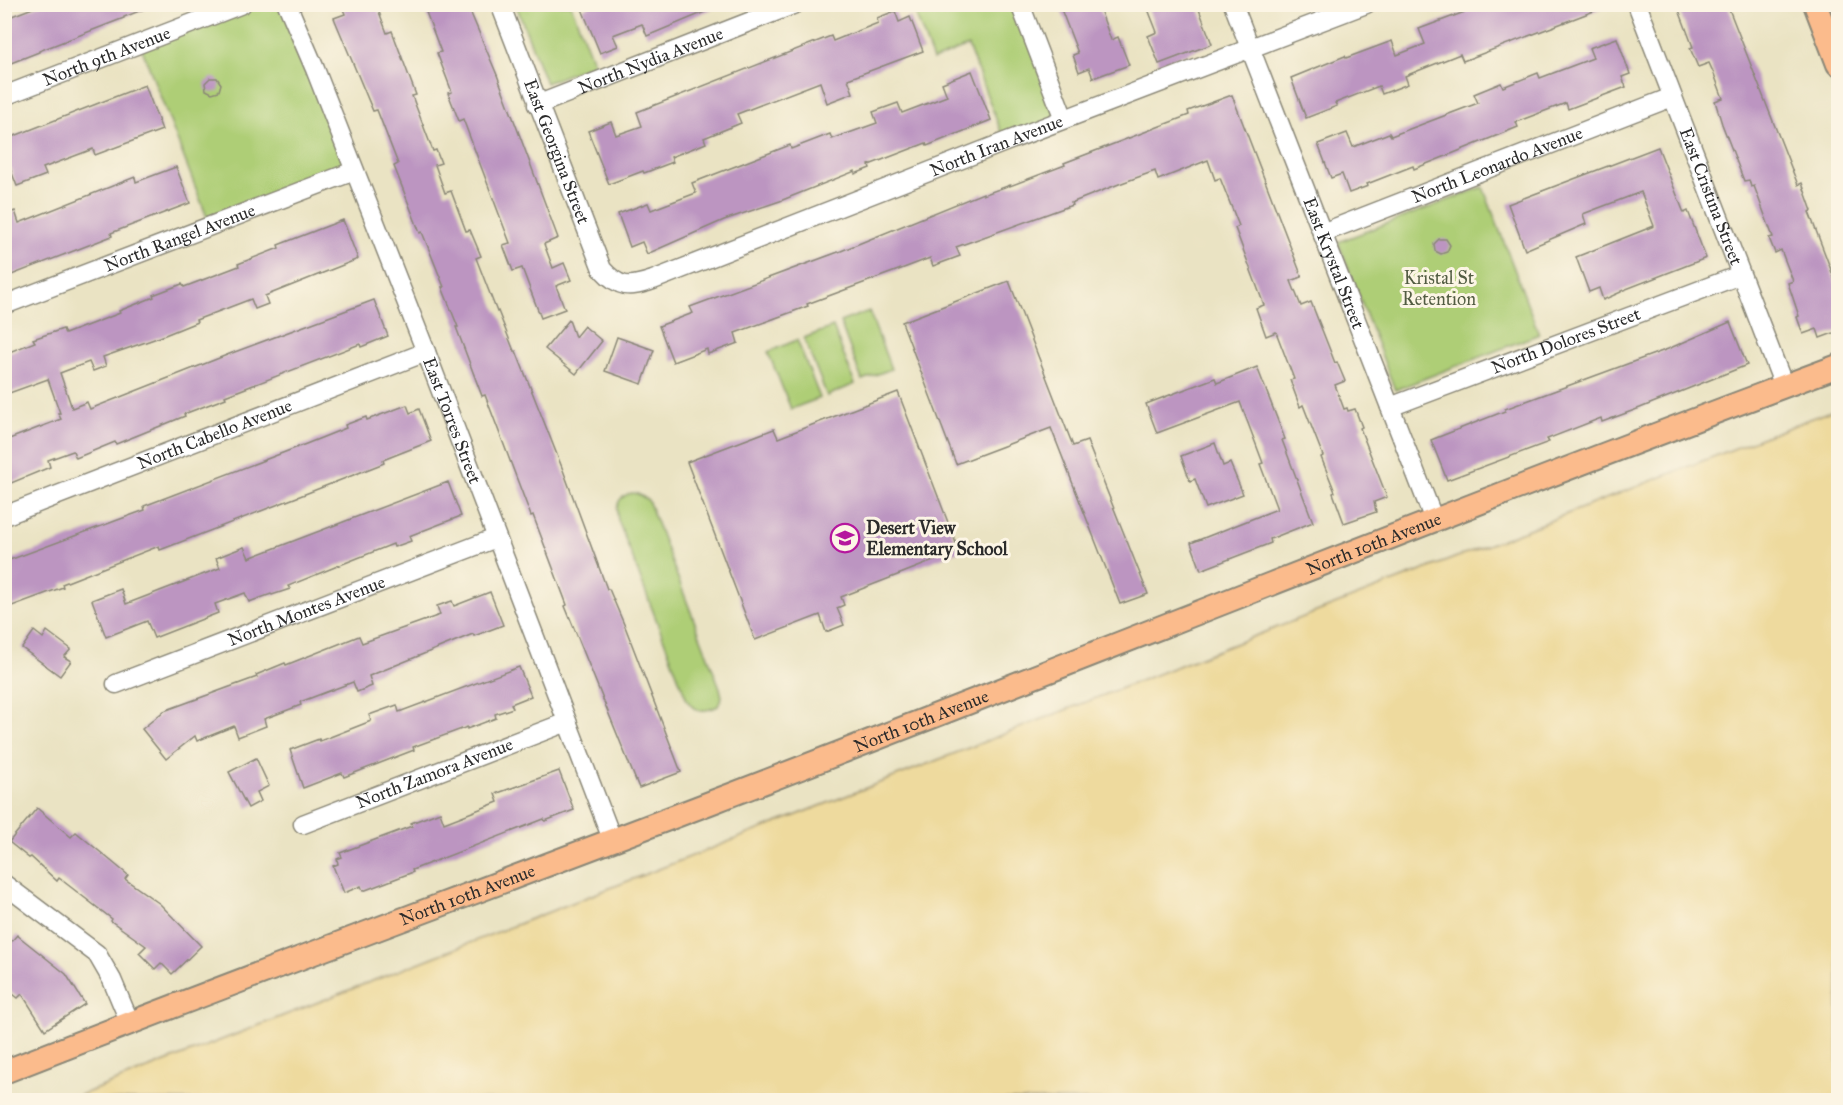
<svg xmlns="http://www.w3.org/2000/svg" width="1843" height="1105" font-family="'IM FELL Great Primer',serif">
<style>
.green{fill:#aece76;stroke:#6c7c50;stroke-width:1.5}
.sand{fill:#eeda9e;stroke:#8c8264;stroke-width:1.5}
.building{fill:#bc95c1}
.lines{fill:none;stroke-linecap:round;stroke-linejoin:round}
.minor-casing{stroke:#8a8777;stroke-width:21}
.major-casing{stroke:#8a8777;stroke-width:26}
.minor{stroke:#fff;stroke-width:18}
.major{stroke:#fbbb8c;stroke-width:22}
.labels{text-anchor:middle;stroke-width:6;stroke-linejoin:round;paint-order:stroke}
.street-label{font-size:18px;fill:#2b2b2b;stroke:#fcf5e5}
.park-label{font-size:18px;fill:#525c42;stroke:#fcf5e5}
.poi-label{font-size:18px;font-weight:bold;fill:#2b2b2b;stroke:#fcf5e5;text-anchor:start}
</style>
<rect width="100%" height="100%" fill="#fcf5e5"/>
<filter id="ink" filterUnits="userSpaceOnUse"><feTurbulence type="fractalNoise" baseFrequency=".0167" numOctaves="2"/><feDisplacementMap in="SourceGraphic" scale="12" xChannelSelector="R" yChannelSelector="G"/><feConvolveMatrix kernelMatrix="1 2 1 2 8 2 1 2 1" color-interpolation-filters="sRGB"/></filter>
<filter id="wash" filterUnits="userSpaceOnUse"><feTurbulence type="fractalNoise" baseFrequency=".008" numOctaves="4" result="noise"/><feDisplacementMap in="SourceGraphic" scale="24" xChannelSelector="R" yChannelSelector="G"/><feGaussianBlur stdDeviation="1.35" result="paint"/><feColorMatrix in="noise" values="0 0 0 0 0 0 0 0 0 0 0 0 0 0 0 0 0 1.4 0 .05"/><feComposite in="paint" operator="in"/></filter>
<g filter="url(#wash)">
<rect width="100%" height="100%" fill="#eae3c3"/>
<g class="green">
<path d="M242,5H287L354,171L210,225L140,44Z"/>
<path d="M516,5H571L594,64L546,83Z"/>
<path d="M912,5H1020L1064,119L1005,142L968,46L933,60Z"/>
<path d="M1483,187L1539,334L1395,390L1338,242Z"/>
<path d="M869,311L891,369L862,380L840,322Z"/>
<path d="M833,327L855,384L827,396L804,338Z"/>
<path d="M797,340L820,398L791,409L768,352Z"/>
<path d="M632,493L638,494L648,500L720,688L722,697L718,706C705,712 695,713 687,700L618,520C615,506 618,496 632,493Z"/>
</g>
<path class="sand" d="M1838,408V1100H68Z"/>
<g id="blocks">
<g class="building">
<path d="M43,4H152V6L124,17V18L39,51V52L11,63L4,47V19Z"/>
<path d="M341,4H376L387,33L392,31L416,95L412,96L433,151L436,150L441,163L435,165L445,193L451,191L466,231L470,230L481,256L476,258L497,312L498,311L514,351H516L563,470L607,589H609L626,629L681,772L639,788L576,633L565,606L567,605L533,515L531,516L485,395L482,396L456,327H458L442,287H444L422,232L420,233L394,166L398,164L377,110L373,111L334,18L345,14Z"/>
<path d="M423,4H467L497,75L558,238L544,244L553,268L564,263L571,280L556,286L565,309L541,318L522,268L513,271L503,245L510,243L463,119L459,121L448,93L452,92L437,53L441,52Z"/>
<path d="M593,4H719V6L647,36L642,24L613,35L618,46L600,53L582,9Z"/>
<path d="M1059,4H1098L1111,40L1118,37L1129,65L1093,78L1089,68L1079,72L1073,55L1078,53Z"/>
<path d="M1146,4H1197L1212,44L1159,64L1148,36L1157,32Z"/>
<path d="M1486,4L1607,6L1463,61L1460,54L1405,76L1408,84L1382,94L1379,86L1335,103L1337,106L1306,118L1291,78L1345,56L1346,58L1392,41L1397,55L1425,44L1419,29Z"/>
<path d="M1693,4H1727L1798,185L1802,183L1812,211L1809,212L1839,291V331L1820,338L1817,329L1803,334L1797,317L1799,316L1788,283L1793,281L1781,250L1775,253L1769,238L1773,237L1754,186L1751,187L1749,180L1744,181L1722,124L1715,101L1723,98L1714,74L1709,63L1698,67L1690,48L1693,47L1679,10Z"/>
<path d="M895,11L899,22L910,17L923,51L848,79L853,93L827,103L820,82L737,114L741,123L704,138L706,143L671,157L673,162L644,173L643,171L609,184L588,131L611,122L616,135L642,126L637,112L831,36L833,41L878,23L877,18Z"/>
<path d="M1617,38L1630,74L1622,77L1626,87L1568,109L1566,103L1516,122L1518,127L1414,169L1413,166L1367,184L1368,186L1349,193L1342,174L1331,178L1318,144L1347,133L1353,147L1389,133L1391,136L1478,103L1474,94L1501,83L1503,87L1538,73L1540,78L1593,58L1589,48Z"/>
<path d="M972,71L991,120L927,146L926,143L869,165L870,168L855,174V171L780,201L724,220L647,254L642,242L630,247L618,214L648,203L651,210L696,193L692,183L790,145L791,149L830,134L832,139L877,123L873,112L898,103L902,113L947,96L942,83Z"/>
<path d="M210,78H217L221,84L219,91L212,93L206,90L205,83Z"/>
<path d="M145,85L162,130L95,155L93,149L43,168L46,175L17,186L4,153V140Z"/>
<path d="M1232,95L1302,277L1291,281L1301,306L1311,302L1335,363L1337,362L1345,381L1335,385L1344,409L1347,408L1348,411L1355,409L1362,427L1360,428L1387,497L1374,502L1376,512L1344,523L1333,493L1335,492L1321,457L1323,456L1303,405L1300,407L1290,380L1294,379L1276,332L1266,336L1256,308L1264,305L1235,228L1239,226L1220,178L1215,180L1208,160L1158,180L1155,171L1119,184L1071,203L1072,205L956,247L960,256L933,266L930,258L893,272L807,304L808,306L735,333L738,343L708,354L707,349L673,362L659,326L693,313L690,307L841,251L983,193V195L1010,185V186L1065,165L1064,163L1189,115L1188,111Z"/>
<path d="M1658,147L1684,213L1688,211L1706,258L1621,291V292L1603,300L1599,288L1589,292L1576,257L1654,226L1641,192L1583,214L1586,224L1525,250L1508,204Z"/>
<path d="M176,167L190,203L111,233L112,236L4,278V215L15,211L19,223L135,177L136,182Z"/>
<path d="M343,220L358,259L265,296L268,304L255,309L251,299L196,320L197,322L160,337L103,357L106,366L93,371L89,362L60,373L72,408L87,402L90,409L232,353L374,300L388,336L361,347L360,344L225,396L226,398L184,414L185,416L116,444L115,442L76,458L73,451L48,460L50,467L4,486V441L61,419L58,413H60L48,379L4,395V354L35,342L33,339L63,329L65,334L120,313L119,311L154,297L153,295L182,284L184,287L239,266L238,264L279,248L278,245Z"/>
<path d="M1439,239H1446L1450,245L1447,252L1441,254L1435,251L1434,244Z"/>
<path d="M1009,281L1073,446L1087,441L1148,594L1120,604L1051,428L956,464L902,322Z"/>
<path d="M569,320L575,337L584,326L602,341L576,374L545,349Z"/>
<path d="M1730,322L1747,365L1640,408L1602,422L1601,418L1547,439L1549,442L1447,480L1431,440L1505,411V409L1532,399L1668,349Z"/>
<path d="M617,337L654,350L642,384L605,371Z"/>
<path d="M1257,367L1285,439L1282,440L1313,522L1270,539L1271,543L1201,570L1191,543L1277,509L1260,464L1263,463L1240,402L1157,433L1146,404L1215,378L1217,383Z"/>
<path d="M898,392L959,551L841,597L844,605L837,608L844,625L826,632L820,615L755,640L687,462L774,429L778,438Z"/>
<path d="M407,405L410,413L419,409L431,441L383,460L384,463L305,494L160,550L159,546L62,584L63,587L4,609V562L145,510L144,506L306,444L346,428L345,425L366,417L367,420Z"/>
<path d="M1215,443L1223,466L1230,463L1243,494L1206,508L1195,479L1190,481L1181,456Z"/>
<path d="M448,482L461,516L409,536L411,541L394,547L393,544L340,565L288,586L290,589L272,595L271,594L249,602L245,593L215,604L218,613L154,638L147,621L106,637L92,600L121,589L126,604L220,568L216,558L244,547L249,558Z"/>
<path d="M490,592L503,625L474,636L473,634L369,676L372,686L357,692L353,682L300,702L301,705L264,719L266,726L238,737L234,726L197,741L195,736L166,759L142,729L164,711L257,677L256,675L285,663L286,665L359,636L362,643L373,639L440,615L437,606L452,601L454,606Z"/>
<path d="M34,631L43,638L47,631L71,649L64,657L71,661L60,676L22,648Z"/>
<path d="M519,667L531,696L511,704L513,708L495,714L496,718L467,729V727L413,747L414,750L344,777L342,773L303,788L290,750L319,739L320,741L371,721L369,715L397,705L399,712Z"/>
<path d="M256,758L269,786L257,792L261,801L248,808L229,772Z"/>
<path d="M559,771L574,810L545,821L544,819L412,870L413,872L363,891L361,886L344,893L333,866L338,864L337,859L342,857L340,853L412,826L411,823L440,812L444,823L498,802L495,794Z"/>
<path d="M37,808L71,837L76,832L128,875L125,879L160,904L201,946L172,974L161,963L155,969L139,953L146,946L111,921L112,919L59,878L57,881L31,857L29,858L9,842Z"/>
<path d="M17,935L66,974L85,1004L45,1030L22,994L18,998L4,987V950Z"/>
</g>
</g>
</g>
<g filter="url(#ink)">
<use href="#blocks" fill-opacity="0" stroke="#8a8777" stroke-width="1.5"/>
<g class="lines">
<g class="minor-casing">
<g id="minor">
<path id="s1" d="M287,4L315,69L426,352L612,839"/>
<path id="s2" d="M500,4L602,269C620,289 629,288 653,280L1005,142L1366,4"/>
<path d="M1020,4L1064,119"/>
<path id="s3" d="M1233,4L1434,520"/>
<path id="s4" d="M1637,4L1784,386"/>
<path id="s5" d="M4,96L242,4"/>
<path id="s6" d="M537,105L795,4"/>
<path id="s7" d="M1322,233L1672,97"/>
<path id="s8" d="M4,305L354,171"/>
<path id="s9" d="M1390,407L1740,275"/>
<path id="s10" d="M4,516L426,352"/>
<path id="s11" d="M116,684L496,538"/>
<path id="s12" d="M303,824L567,722"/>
<path d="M4,884L97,954L112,980L130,1023"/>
</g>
</g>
<g class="major-casing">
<g id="major">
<path d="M1815,4L1838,64"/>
<path id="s13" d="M4,1072C240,979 478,892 715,801C1090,657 1462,506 1838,366"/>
</g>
</g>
<use href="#minor" class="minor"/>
<use href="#major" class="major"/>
</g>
</g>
<defs>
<g id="school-ring" transform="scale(1.5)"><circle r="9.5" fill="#fcf5e5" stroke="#b5179e" stroke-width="1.5"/><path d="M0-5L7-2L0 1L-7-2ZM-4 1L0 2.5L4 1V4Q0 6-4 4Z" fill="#b5179e"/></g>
</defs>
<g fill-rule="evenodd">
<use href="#school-ring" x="845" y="538"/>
</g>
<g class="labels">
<g class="street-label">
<text dy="6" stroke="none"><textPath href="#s5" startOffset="110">North 9th Avenue</textPath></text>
<text dy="6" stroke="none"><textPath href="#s6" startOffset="122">North Nydia Avenue</textPath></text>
<text dy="6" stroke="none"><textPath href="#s2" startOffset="710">North Iran Avenue</textPath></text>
<text dy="6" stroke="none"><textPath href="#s2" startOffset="158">East Georgina Street</textPath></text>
<text dy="6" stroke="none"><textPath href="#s7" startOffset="188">North Leonardo Avenue</textPath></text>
<text dy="6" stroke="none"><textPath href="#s4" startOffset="206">East Cristina Street</textPath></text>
<text dy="6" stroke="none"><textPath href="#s8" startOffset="188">North Rangel Avenue</textPath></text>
<text dy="6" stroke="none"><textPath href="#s3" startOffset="278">East Krystal Street</textPath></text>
<text dy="6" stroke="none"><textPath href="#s9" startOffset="188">North Dolores Street</textPath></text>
<text dy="6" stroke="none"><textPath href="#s1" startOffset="448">East Torres Street</textPath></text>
<text dy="6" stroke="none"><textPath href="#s10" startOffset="226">North Cabello Avenue</textPath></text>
<text dy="6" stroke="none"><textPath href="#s13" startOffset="1468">North 10th Avenue</textPath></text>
<text dy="6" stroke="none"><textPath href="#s11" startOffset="204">North Montes Avenue</textPath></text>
<text dy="6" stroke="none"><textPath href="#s13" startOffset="982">North 10th Avenue</textPath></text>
<text dy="6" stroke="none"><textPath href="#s12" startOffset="141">North Zamora Avenue</textPath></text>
<text dy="6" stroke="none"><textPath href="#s13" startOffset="496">North 10th Avenue</textPath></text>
</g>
<g class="park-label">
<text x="1439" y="284">Kristal St<tspan x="1439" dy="21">Retention</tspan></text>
</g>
<g class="poi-label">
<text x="866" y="534">Desert View<tspan x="866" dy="21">Elementary School</tspan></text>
</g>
</g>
<rect width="1843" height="1105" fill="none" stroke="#fcf5e5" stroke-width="24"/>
</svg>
